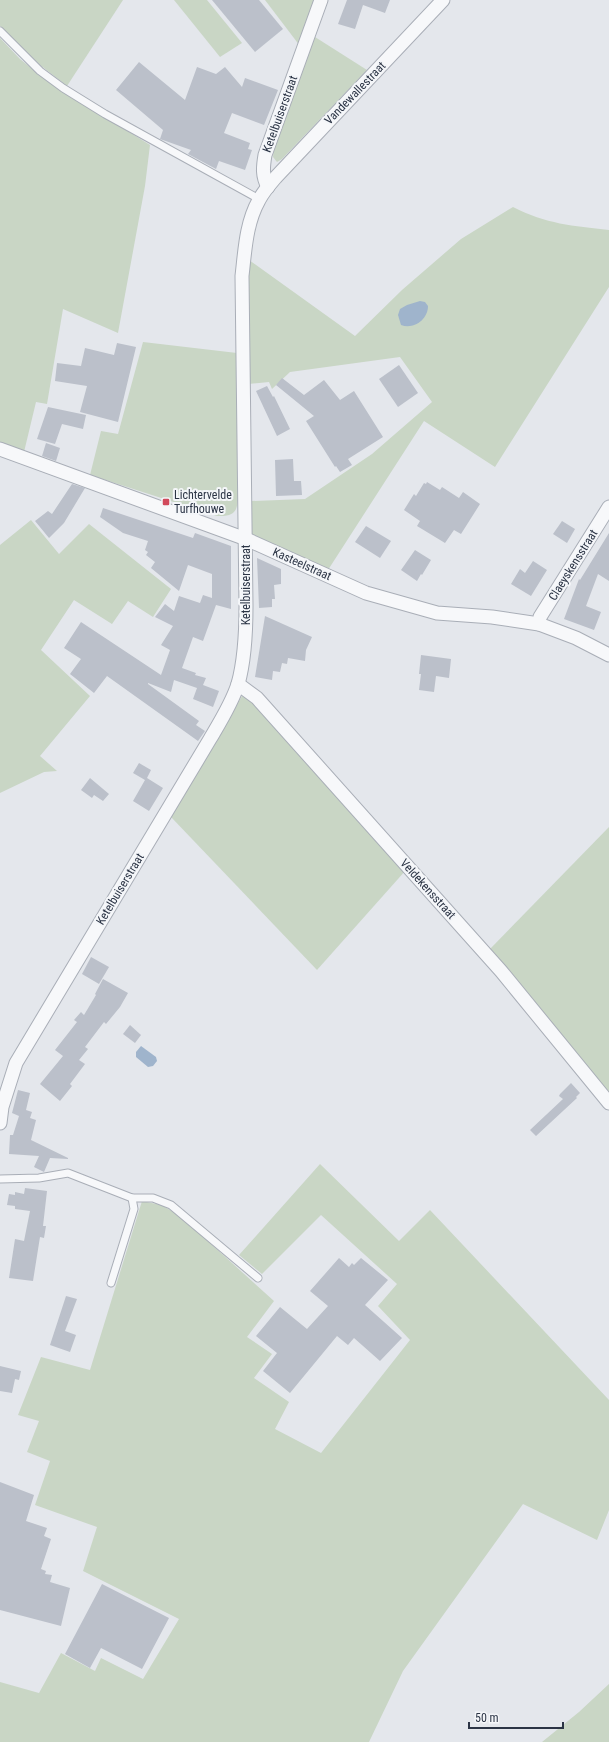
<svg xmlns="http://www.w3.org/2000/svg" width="609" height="1742" font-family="'Roboto Condensed',sans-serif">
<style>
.green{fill:#c9d6c5}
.water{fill:#9fb4cc}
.building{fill:#bbc0ca}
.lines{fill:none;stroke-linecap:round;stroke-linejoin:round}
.lane-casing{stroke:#a9aeb7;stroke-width:9}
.street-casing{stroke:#a9aeb7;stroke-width:15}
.lane{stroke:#f7f8fa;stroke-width:7}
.street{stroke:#f7f8fa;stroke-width:13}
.poi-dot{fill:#d1495b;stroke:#f4f6f9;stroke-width:1.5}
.labels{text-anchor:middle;stroke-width:4;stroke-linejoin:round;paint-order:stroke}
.street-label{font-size:12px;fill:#2b3445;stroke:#f4f6f9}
.poi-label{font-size:12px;fill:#2b3445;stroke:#f4f6f9;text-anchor:start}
</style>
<rect width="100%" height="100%" fill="#e4e7ec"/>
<g class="green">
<path d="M0,0H123L67,86L40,65L0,26Z"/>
<path d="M174,0H207L242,43L220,57Z"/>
<path d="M265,0H315L300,46Z"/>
<path d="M315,37L367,70L282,159L277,162L273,157L274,147Z"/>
<path d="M0,38L20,59L47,81L150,145L145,186L118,333L63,309L47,404L36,402L24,452L0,442Z"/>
<path d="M513,207C546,224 573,226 609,230V287L495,467L424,421L328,570L250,536L251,501L305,499L372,454L432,402L400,357L290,372L272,389L269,382L248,384L249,260L355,336L402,290L461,239Z"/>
<path d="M143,342L237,353L238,492C238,509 237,517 217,516L90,475L101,431L118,434Z"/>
<path d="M31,520L59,554L89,524L171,589L153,617L128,601L112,624L74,600L41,650L90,696L40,756L57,771L44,772L0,793V545Z"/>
<path d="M242,696L251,700L406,870L317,970L171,817Z"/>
<path d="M609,827V1093L490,949Z"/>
<path d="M320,1164L399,1241L430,1210L609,1400V1510L597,1540L523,1504L403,1671L369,1742H0V1682L39,1693L61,1653L95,1671L101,1658L143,1679L179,1619L83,1571L97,1527L35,1505L50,1461L27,1452L39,1421L18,1415L41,1357L90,1370L142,1201L161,1205L179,1215L274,1301L247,1337L272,1354L254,1378L289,1402L275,1429L321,1453L410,1340L378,1306L397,1284L321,1215L262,1274L239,1255Z"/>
<path d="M609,1684V1742H542L579,1712Z"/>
</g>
<g class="water">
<path d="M420,301L425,302L428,306C428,319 414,330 401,325L398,315L400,309L407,305Z"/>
<path d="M141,1046L156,1057L157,1061L153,1066L148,1067L136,1057V1052Z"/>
</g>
<g class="building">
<path d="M212,0H259L283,29L255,52Z"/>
<path d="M347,0H390L385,13L363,5L355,29L338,24Z"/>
<path d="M139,62L185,100L197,67L216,74L225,67L242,87L245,78L278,90L264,125L232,113L224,133L250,143L248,149L252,150L245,170L219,161L216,169L188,154L191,150L160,139L163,130L116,90Z"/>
<path d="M117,343L136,347L118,422L80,412L87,386L55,381L57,363L81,366L85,348L114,355Z"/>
<path d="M399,365L418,393L398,407L379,379Z"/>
<path d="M282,378L304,395L324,380L340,400L354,391L383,437L348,459L352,465L340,472L336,466L335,467L306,421L314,416L276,385Z"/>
<path d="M267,386L273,397L274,396L290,429L277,436L256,391Z"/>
<path d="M48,407L86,415L83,429L62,424L55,444L37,439Z"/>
<path d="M46,443L60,448L56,461L42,456Z"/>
<path d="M293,459L294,481H301L302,495L276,496L275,460Z"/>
<path d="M427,482L440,490L442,487L459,498L463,492L480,504L461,534L454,530L445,543L417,526L420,521L404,510L414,494L416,496L424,483L426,484Z"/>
<path d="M72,484L85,488L64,523L49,538L35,521L48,511L52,514Z"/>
<path d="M103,508L193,538L195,533L231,546V609L216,605L203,641L193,637L182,668L196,673L195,675L206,678L203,685L219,691L213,707L193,699L197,688L174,680L171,692L148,683V684L199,721L196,725L205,731L198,741L107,676L94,693L70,674L81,659L64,648L81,622L161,675L170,650L161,645L173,626L155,617L165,604L174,611L179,596L200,603L203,595L212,598V574L188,565L179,591L151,568L155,562L146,555L148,552L145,550L148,541L123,533L100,517Z"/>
<path d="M562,521L575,529L567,543L553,534Z"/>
<path d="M366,526L391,541L380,558L355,542Z"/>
<path d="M609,533V581L598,574L586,606L601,612L594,630L564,619L579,579L580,580Z"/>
<path d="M415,550L431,560L422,575L421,574L417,581L401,570Z"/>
<path d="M257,558L281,569V584L274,585L275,599H272V607L259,608Z"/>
<path d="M533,561L547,570L531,596L511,584L520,569L525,573Z"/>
<path d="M265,616L312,637L306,650L305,661L288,658L287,664L282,663L280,672L273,671L272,680L255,677Z"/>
<path d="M421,655L451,659L449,678L436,676L434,692L419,690L421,674H419Z"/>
<path d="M139,763L151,770L147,778L163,788L149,811L133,801L145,780L133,773Z"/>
<path d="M90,778L109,794L103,801L94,795L92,798L81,790Z"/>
<path d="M91,957L109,967L99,984L82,974Z"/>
<path d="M103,979L128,993L120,1007L106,1024L104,1022L85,1047L88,1049L79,1060L85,1064L70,1084L72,1086L60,1101L40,1084L63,1056L55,1050L77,1022L74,1020L81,1012L84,1015L96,995L95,994Z"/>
<path d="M130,1025L141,1035L135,1043L123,1034Z"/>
<path d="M571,1083L580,1093L576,1097L577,1098L536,1136L530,1130L563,1099L559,1096L560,1094Z"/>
<path d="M18,1090L30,1093L26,1110L32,1112L30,1118L36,1120L31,1140L68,1158V1159L50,1158L44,1172L34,1167L39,1156L9,1154L10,1135H13L19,1116L12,1113Z"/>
<path d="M25,1188L47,1191L43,1226H46L44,1238L40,1237L33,1281L9,1278L15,1239L24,1241L30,1211L15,1209V1206L7,1205L9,1194L15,1195V1192L24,1194Z"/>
<path d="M339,1258L349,1267L352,1263L354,1265L361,1258L388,1280L365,1305L402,1338L380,1361L354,1338L348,1345L337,1336L290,1393L263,1371L277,1353L256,1336L280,1307L307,1329L328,1306L310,1291Z"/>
<path d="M66,1296L77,1299L65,1331L76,1335L70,1352L50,1345Z"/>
<path d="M0,1366L21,1371L19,1380L15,1379L12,1393L0,1391Z"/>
<path d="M0,1482L34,1495L26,1521L47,1528L44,1536L51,1539L41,1569L46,1571L45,1574L52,1575L50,1582L70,1588L61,1626L0,1610Z"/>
<path d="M102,1584L169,1618L142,1669L101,1648L90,1668L65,1654Z"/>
</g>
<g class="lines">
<g class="lane-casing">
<g id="lane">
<path d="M0,31L40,71L63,88L105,114L259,199"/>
<path d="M0,1179L39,1178L68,1173L132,1198H153L171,1205L258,1278"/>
<path d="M111,1283L134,1209L132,1198"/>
</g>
</g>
<g class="street-casing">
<g id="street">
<path d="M268,187C262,176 263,167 265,155L321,0"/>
<path d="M0,449L246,539L366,593L437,613L492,617L539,624L576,638L609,655"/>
<path d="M539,624L540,617L609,507"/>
<path d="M238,684L257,698L501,971L609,1103"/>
<path d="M0,1123L2,1107L16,1063L210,739C220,722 232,703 238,684C245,659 246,632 246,606L242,276C245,250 246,223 259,200C263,192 270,184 276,177L443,0"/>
</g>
</g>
<use href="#lane" class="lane"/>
<use href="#street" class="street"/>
</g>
<rect class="poi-dot" x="162" y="498" width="8" height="8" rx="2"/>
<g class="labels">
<g class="street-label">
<text transform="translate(355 93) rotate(-46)" y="4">Vandewallestraat</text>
<text transform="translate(280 114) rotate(-70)" y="4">Ketelbuiserstraat</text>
<text transform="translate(302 564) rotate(24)" y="4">Kasteelstraat</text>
<text transform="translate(573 565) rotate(-58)" y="4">Claeyskensstraat</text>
<text transform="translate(246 585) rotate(-90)" y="4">Ketelbuiserstraat</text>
<text transform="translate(120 889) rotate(-59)" y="4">Ketelbuiserstraat</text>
<text transform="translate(428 889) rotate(48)" y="4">Veldekensstraat</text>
</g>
<g class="poi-label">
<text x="174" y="499">Lichtervelde<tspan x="174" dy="14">Turfhouwe</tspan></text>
</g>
</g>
<path d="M469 1722v6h94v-6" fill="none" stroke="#2b3445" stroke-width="2"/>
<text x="475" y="1722" font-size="12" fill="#2b3445" stroke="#f4f6f9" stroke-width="3" paint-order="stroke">50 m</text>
</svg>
